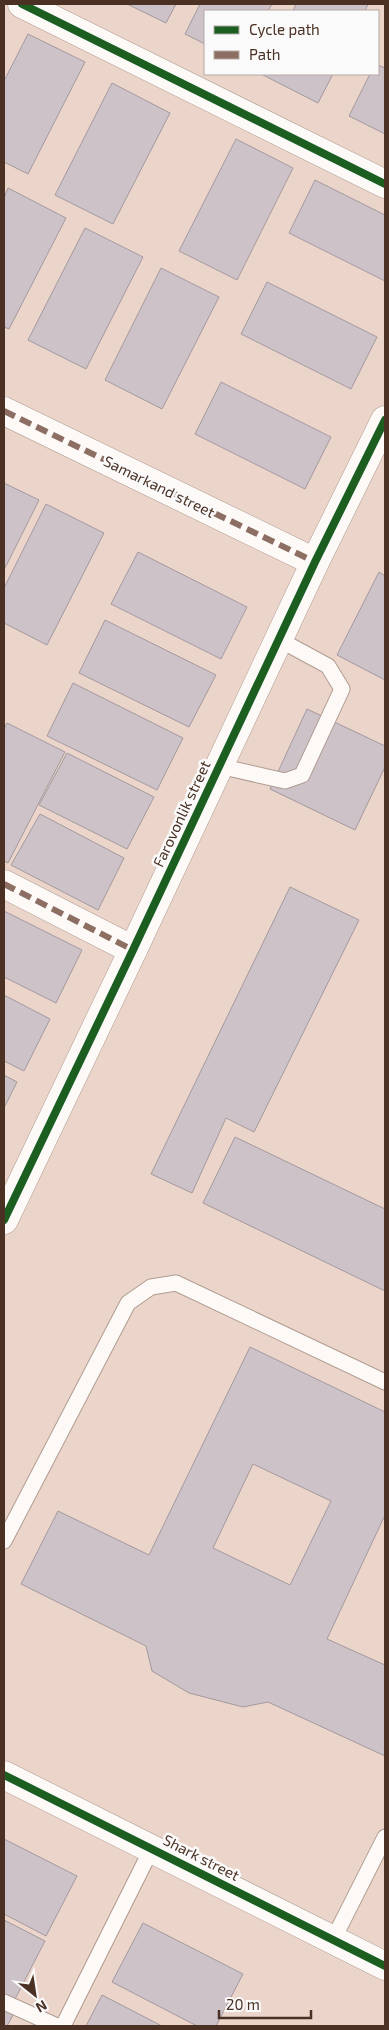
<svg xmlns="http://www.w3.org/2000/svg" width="389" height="2030" font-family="'Exo 2',sans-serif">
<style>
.building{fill:#ccc2c8;stroke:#a4999e;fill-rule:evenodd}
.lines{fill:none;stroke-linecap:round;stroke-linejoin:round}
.service-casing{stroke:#b19c91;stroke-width:17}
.minor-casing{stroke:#b19c91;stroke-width:29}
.service{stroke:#fcf9f7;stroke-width:15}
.minor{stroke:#fcf9f7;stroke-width:28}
.quiet{stroke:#8d6e63;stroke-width:6;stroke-dasharray:12 6;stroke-linecap:butt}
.cycleway-casing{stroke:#fafafa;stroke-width:11}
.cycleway{stroke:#1b5e20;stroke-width:8}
.labels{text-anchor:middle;stroke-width:5;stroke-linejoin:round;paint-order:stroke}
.street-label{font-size:15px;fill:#4a3124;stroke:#fafafa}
</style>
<rect width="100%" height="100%" fill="#ebd5ca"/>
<g class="building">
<path d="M127,4H176L166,23Z"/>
<path d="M200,4H272L268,11H205V44L185,34Z"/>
<path d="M296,4H368L365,11H293Z"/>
<path d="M28,34L85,62L28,174L4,162V81Z"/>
<path d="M378,65L385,68V134L349,116L370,74H378Z"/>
<path d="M261,74H333L318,103Z"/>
<path d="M112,83L170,113L113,224L55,195Z"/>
<path d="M236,139L293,168L237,280L179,251Z"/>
<path d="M315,180L385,215V281L289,233Z"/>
<path d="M8,188L66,218L9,329L4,327V198Z"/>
<path d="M85,228L143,257L86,369L28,340Z"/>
<path d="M161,268L219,297L162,409L105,380Z"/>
<path d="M267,282L377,337L351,389L241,334Z"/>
<path d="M221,382L331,437L305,489L195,434Z"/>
<path d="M4,483L39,500L4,570Z"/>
<path d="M46,504L104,533L47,645L4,623V588Z"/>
<path d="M138,552L247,607L221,659L111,604Z"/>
<path d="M379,572L385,576V680L337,655Z"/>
<path d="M105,620L216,675L189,727L79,673Z"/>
<path d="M73,683L183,738L157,790L47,736Z"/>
<path d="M307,709L385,746V767L355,830L270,789Z"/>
<path d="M7,723L65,752L8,863L4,861V729Z"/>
<path d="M67,753L154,797L127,849L39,805Z"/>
<path d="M40,814L124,858L98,910L11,865Z"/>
<path d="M290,887L359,920L254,1132L226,1118L192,1193L151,1174Z"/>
<path d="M4,911L82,950L56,1003L4,977Z"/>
<path d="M4,995L50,1019L24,1071L4,1061Z"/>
<path d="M4,1075L17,1082L4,1108Z"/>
<path d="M235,1137L385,1209V1291L203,1203Z"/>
<path d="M250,1347L385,1412V1515L327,1639L385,1665V1756L268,1702L243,1707L189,1693L152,1671L146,1646L21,1584L58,1511L149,1555ZM253,1464L331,1501L290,1585L213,1548Z"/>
<path d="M4,1839L77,1876L46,1936L4,1914Z"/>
<path d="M4,1920L45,1941L14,2001L4,1996Z"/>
<path d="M143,1923L243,1974L216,2026H197L112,1982Z"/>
<path d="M102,1995L162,2026H86Z"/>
<path d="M4,2010L13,2015L7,2026H4Z"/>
</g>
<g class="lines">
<g class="service-casing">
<g id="service">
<path d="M219,766L285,781L302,775L342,689L328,666L278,639"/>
<path d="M4,1541L128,1303L151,1287L176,1283L385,1382"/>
<path d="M333,1940L385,1837"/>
<path d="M4,2002L57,2026"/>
<path d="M63,2026L152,1848"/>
</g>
</g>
<g class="minor-casing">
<g id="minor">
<path d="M22,4L385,184"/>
<path d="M4,411L315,562"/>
<path d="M4,884L133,950"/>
<path d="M4,1220L133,950L315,562L385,420"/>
<path d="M4,1775L385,1966"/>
</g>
</g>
<use href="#service" class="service"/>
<use href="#minor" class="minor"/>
<g class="quiet">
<path d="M4,411L315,562"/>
<path d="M4,884L133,950"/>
</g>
<g class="cycleway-casing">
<g id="cycleway">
<path d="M22,4L385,184"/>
<path d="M4,1220L133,950L315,562L385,420"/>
<path d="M4,1775L385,1966"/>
</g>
</g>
<use href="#cycleway" class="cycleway"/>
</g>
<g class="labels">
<g class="street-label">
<text transform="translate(159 487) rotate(26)" y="5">Samarkand street</text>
<text transform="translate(182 814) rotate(-65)" y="5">Farovonlik street</text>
<text transform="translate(201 1858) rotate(27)" y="5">Shark street</text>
</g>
</g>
<rect width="389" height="2030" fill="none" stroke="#4a3124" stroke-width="10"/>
<rect x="204" y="10" width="175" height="65" fill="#fafafa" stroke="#b4aaa4"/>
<rect x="214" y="26" width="25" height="8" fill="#1b5e20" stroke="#b4aaa4"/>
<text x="249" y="35" font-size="15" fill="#4a3124">Cycle path</text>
<rect x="214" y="51" width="25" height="8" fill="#8d6e63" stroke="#b4aaa4"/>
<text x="249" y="60" font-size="15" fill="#4a3124">Path</text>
<g transform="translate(35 1995) rotate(150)" stroke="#fafafa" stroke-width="4" paint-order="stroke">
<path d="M0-4L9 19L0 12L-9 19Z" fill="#4a3124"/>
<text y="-8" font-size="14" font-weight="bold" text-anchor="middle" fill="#4a3124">N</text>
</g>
<path d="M219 2010v8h92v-8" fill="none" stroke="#4a3124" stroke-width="2.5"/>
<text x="226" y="2010" font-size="15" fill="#4a3124" stroke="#fafafa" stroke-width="4" paint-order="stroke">20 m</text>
</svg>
